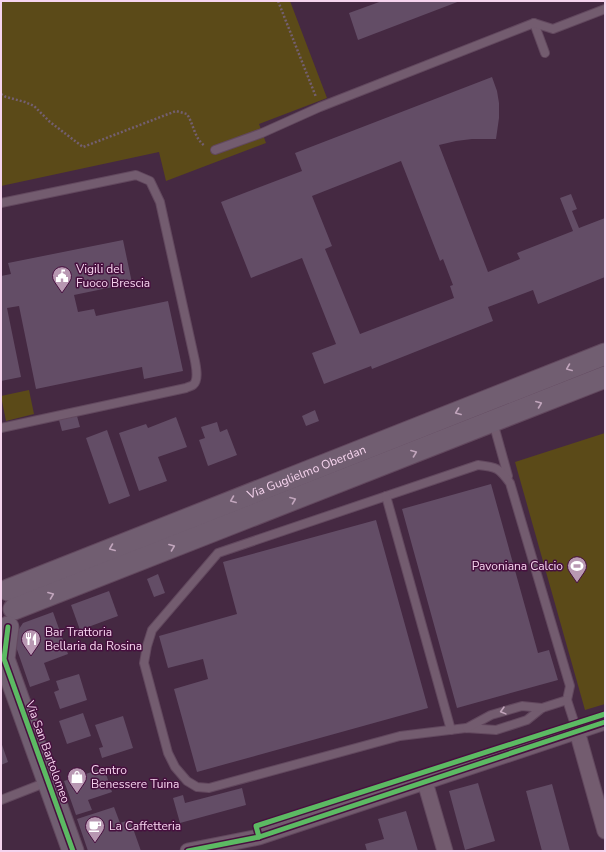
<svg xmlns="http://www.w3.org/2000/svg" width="606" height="852" font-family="'Nunito Sans',sans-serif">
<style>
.green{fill:#5b4a18}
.building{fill:#634d66;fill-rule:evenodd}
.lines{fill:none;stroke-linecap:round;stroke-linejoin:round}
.lane-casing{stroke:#62485e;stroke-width:10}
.street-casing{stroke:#62485e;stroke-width:17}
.secondary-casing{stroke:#62485e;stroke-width:23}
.path{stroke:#735f70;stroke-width:2.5;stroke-dasharray:2 2;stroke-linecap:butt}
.lane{stroke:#735c6f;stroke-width:8}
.street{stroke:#735c6f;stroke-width:15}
.secondary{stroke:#715e71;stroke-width:21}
.cycleway-casing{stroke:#47103f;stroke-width:8}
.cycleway{stroke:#5cba63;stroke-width:5}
.oneway{stroke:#c1a5bc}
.oneway2{stroke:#c2a4bb}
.labels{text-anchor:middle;stroke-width:3;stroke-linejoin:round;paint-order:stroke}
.poi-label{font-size:12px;fill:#f6d4ee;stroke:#47103f;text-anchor:start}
.street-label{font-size:12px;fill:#f6d4ee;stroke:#47103f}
</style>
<rect width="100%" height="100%" fill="#452942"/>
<g class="green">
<path d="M1,1H290L327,98L259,124L266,143L166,181L159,152L1,186Z"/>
<path d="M29,390L34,414L6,421L1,396Z"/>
<path d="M605,433V704L585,710L515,462Z"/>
</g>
<g class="building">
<path d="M382,1H460L358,40L349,13Z"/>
<path d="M492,77L497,91L499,103V118L496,139H472L456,141L439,145L488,272L520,259L517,253L573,231L560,198L571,194L577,209L572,211L579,228L605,218V277L538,304L533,290L488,307L493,321L372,369L371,366L324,384L312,353L336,344L302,258L251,278L221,202L302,171L295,153ZM401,161L440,261L443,259L453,285L450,286L454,298L360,334L325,249L332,246L312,196Z"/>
<path d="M123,240L132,283L74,295L78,312L94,309L96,316L168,301L183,371L144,379L142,367L36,389L19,306L7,308L21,377L1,381V276L11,274L8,263Z"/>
<path d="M315,410L319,421L306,426L302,416Z"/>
<path d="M77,416L80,427L62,431L59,420Z"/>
<path d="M176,417L187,447L158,457L167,481L139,491L119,433L146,424L148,428Z"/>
<path d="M217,422L220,432L227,429L237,455L208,466L199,440L205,438L201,427Z"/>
<path d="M107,430L130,496L109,504L86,438Z"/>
<path d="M491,484L538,653L549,650L558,680L457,708L402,509Z"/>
<path d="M376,520L428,708L197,772L174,689L208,679L203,659L168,668L159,636L237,614L223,562Z"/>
<path d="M158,574L165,593L154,597L147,579Z"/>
<path d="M109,591L118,616L80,630L71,605Z"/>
<path d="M53,612L68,654L44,663L50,680L30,687L14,641L19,629L23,623Z"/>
<path d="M79,674L87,700L60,709L54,692L59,690L56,681Z"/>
<path d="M83,713L91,736L67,744L59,721Z"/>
<path d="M123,716L133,748L102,758L99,748L103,747L95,725Z"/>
<path d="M1,742L8,762L1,765Z"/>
<path d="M104,768L112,792L88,800L92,810L76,815L64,781Z"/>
<path d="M478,783L495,841L465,850L449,791Z"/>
<path d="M552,784L570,851H542L526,791Z"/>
<path d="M242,788L246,805L180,823L173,798L183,795L185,803Z"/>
<path d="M114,807L120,823L130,820L141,851H88L77,819Z"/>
<path d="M406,811L418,851H367L365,844L384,839L378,819Z"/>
</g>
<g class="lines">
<g class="lane-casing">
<g id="lane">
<path d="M534,23L545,53"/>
<path d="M215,150L262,133L320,107L534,23L553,29L605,9"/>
<path d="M1,203L136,175L150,181L160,202L195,361C196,367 199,380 193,385C192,386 188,387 186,388L1,428"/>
<path d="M493,422L508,476"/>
<path d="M478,465C497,467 499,468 510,483L570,686L567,700L542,708L527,720L496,730L466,728L400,736L209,788L197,787L187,781L175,767L168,753L144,663L147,646L152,630L218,553Z"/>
<path d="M386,496L451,730"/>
<path d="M567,700L577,731"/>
<path d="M467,728L491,715L522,706L542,708"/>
<path d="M1,800L47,782"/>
</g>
</g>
<g class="street-casing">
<g id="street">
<path d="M577,731L605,831"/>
<path d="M425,782L445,851"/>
<path d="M188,851L259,837L605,722"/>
</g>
</g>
<g class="secondary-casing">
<g id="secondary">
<path id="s1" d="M8,590L605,354"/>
<path d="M14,609L605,377"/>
<path d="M8,627L4,659L73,851"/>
</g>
</g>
<g class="path">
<path d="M278,1L316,97"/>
<path d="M1,94L6,97L25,102L34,106L50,122L83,147L176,111L187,114C194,125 194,138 205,146"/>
</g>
<use href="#lane" class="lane"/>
<use href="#street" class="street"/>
<use href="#secondary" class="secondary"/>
<g class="cycleway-casing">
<g id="cycleway">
<path d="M8,627L4,659L73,851"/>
<path d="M259,837L256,826L605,714"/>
<path d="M188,851L259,837L605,722"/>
</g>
</g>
<use href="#cycleway" class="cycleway"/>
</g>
<defs><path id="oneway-chevron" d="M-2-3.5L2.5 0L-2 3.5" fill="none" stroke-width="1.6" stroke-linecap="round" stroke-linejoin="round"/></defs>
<g class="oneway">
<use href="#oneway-chevron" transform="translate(569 368) rotate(158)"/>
<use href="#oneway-chevron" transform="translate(539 404) rotate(-22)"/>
<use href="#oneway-chevron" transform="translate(458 412) rotate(159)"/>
<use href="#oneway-chevron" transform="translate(414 453) rotate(-21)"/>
<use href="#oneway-chevron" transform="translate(233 500) rotate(158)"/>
<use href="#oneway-chevron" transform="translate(293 500) rotate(-21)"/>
<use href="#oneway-chevron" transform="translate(172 547) rotate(-21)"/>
<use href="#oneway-chevron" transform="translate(112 548) rotate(158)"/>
<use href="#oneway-chevron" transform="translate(51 595) rotate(-21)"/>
</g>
<use class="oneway2" href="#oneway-chevron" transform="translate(503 711) rotate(165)"/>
<defs>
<g id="civic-pin" transform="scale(1)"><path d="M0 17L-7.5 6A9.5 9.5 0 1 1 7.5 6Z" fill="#b898b2" stroke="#47103f"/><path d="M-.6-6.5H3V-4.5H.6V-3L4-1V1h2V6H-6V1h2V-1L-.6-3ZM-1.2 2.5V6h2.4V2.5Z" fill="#fff"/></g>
<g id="stadium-pin" transform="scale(1)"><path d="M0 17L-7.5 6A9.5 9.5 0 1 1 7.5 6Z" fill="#b898b2" stroke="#47103f"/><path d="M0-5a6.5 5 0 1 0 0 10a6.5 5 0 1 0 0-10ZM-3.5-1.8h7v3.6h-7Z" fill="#fff"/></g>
<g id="restaurant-pin" transform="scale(1)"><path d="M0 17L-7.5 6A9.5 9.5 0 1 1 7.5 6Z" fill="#b898b2" stroke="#47103f"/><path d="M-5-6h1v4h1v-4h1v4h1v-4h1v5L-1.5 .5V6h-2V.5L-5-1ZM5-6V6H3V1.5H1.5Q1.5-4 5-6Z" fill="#fff"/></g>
<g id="shop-pin" transform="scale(1)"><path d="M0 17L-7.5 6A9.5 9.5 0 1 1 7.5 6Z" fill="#b898b2" stroke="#47103f"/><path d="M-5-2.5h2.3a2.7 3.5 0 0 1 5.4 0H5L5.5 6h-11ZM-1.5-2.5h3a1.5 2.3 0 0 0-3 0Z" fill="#fff"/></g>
<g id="cafe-pin" transform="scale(1)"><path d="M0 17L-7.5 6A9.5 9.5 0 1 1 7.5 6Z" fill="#b898b2" stroke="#47103f"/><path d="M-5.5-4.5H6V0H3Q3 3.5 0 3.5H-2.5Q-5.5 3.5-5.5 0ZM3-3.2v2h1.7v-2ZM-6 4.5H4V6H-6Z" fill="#fff"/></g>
</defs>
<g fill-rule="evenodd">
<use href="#civic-pin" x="62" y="276"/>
<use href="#stadium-pin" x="577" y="566"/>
<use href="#restaurant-pin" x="31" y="639"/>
<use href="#shop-pin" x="77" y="777"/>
<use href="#cafe-pin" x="95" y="826"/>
</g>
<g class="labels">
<g class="poi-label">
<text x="76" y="273">Vigili del<tspan x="76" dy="14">Fuoco Brescia</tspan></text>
<text x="563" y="570" text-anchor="end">Pavoniana Calcio</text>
<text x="45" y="636">Bar Trattoria<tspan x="45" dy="14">Bellaria da Rosina</tspan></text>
<text x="91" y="774">Centro<tspan x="91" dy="14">Benessere Tuina</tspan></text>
<text x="109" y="830">La Caffetteria</text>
</g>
<g class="street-label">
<text dy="4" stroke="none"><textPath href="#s1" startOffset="321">Via Guglielmo Oberdan</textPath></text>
<text transform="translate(48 752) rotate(70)" y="4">Via San Bartolomeo</text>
</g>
</g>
<rect width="606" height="852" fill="none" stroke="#f6d4ee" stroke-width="4"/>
</svg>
